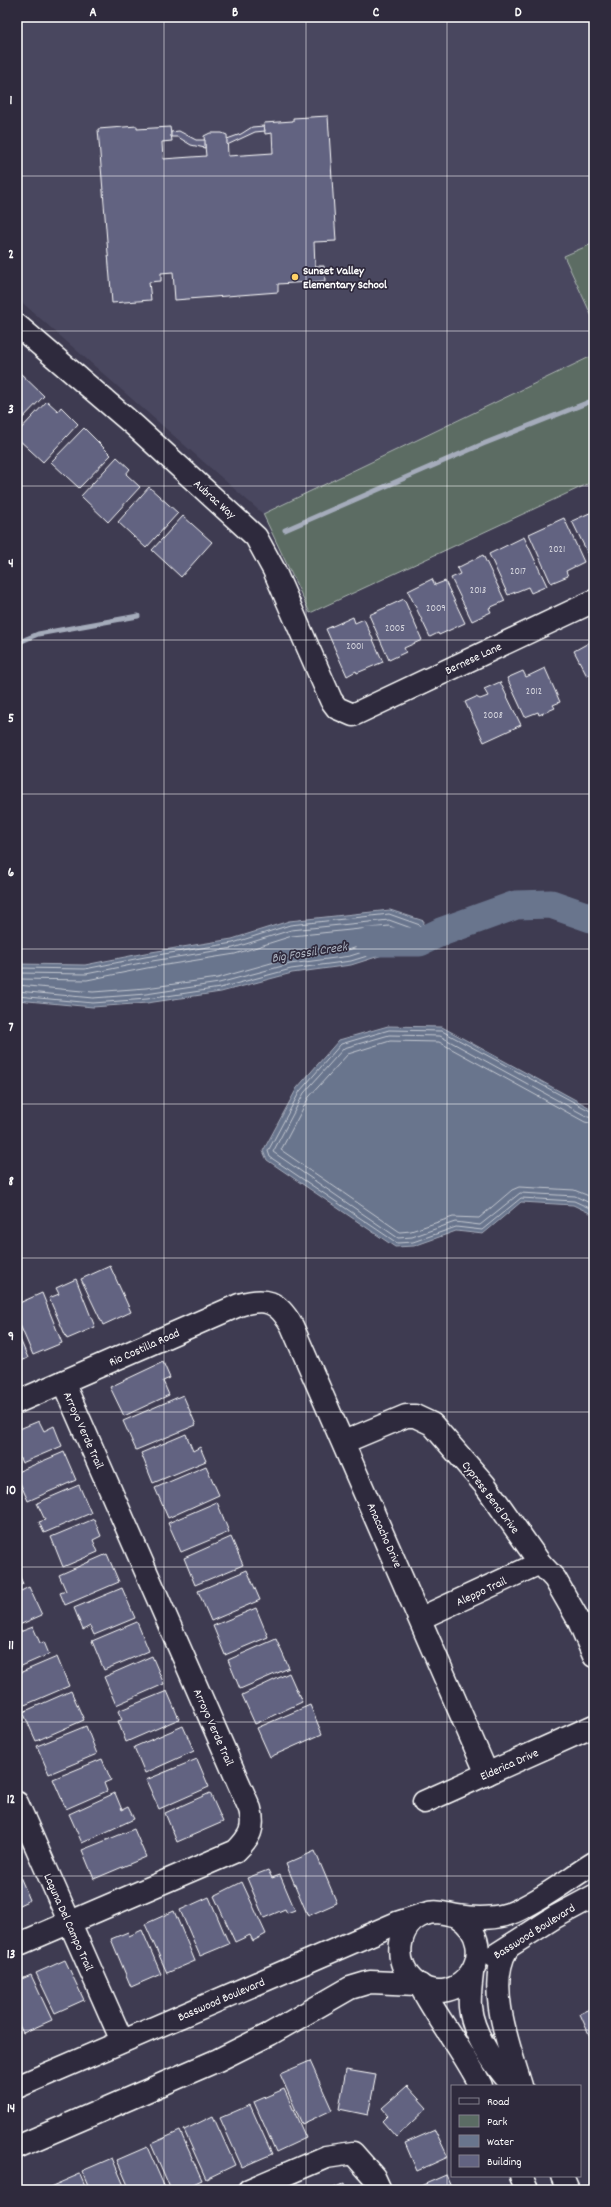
<svg xmlns="http://www.w3.org/2000/svg" width="611" height="2207" font-family="Dekko,sans-serif">
<style>
.built{fill:#49475f}
.green{fill:#5b6c64;stroke:#adb6b2}
.water{fill:#69758d;stroke:#a5acbb}
.lines{fill:none;stroke-linecap:round;stroke-linejoin:round}
.shore{stroke:#c3c8d1;stroke-width:1}
.stream{stroke:#a5acbb;stroke-width:5}
.river{stroke:#69758d;stroke-width:29}
.building{fill:#626381;stroke:#fff}
.minor-casing{stroke:#fff;stroke-width:25}
.major-casing{stroke:#fff;stroke-width:25}
.minor{stroke:#2f2a3d;stroke-width:22}
.major{stroke:#2f2a3d;stroke-width:22}
.grid{fill:none;stroke:#fff;stroke-width:1;stroke-opacity:0.55}
.poi-dot{fill:#ffd166;stroke:#2f2a3d;stroke-width:1.5}
.labels{text-anchor:middle;stroke-width:3.5;stroke-linejoin:round;paint-order:stroke}
.number-label{font-size:10px;fill:#d8d8e0}
.poi-label{font-size:12px;font-weight:bold;fill:#fff;stroke:#2f2a3d;text-anchor:start}
.street-label{font-size:12px;fill:#fff;stroke:#2f2a3d}
.water-label{font-size:13px;font-style:italic;fill:#acb3c0;stroke:#2f2a3d}
.neatline{fill:none;stroke:#fff;stroke-width:1.5}
.grid-label{font-size:13px;text-anchor:middle;font-weight:bold;fill:#fff}
</style>
<rect width="100%" height="100%" fill="#3e3b51"/>
<filter id="ink" filterUnits="userSpaceOnUse"><feTurbulence type="fractalNoise" baseFrequency=".025" numOctaves="2"/><feDisplacementMap in="SourceGraphic" scale="8" xChannelSelector="R" yChannelSelector="G"/><feConvolveMatrix kernelMatrix="1 2 1 2 8 2 1 2 1" color-interpolation-filters="sRGB"/></filter>
<g filter="url(#ink)">
<path class="built" d="M17,17H594V243L565,257L594,321V355L263,514L17,298Z"/>
<g class="green">
<path d="M594,243V321L564,256Z"/>
<path d="M594,355V481L310,613L263,514Z"/>
</g>
<g class="water">
<path d="M390,910L424,921L423,932L392,952L351,965L292,973L221,992L147,1003L93,1007L17,1000V964L85,965L145,953L232,939L289,921Z"/>
<path d="M388,1026L442,1027L594,1110V1215L573,1205L521,1202L483,1234L456,1231L414,1246L395,1247L267,1160L263,1151L297,1088L339,1040Z"/>
</g>
<g class="lines">
<g class="shore">
<path d="M17,968L85,969L145,957L233,943L290,925L389,914L420,925L418,930L390,949L351,961L291,969L220,988L147,999L93,1003L17,996"/>
<path d="M17,973L86,974L146,962L233,948L291,930L389,920L411,928L388,944L350,956L290,964L219,983L146,994L93,998L17,991"/>
<path d="M17,979L87,980L147,968L235,954L292,936L389,926L397,929L386,938L348,950L289,958L218,978L146,988L93,992L17,985"/>
<path d="M594,1113L442,1031L389,1030L341,1044L300,1091L268,1151L270,1157L397,1243L413,1242L456,1227L482,1230L521,1198L574,1201L594,1210"/>
<path d="M594,1118L588,1117L440,1036L389,1035L344,1048L304,1093L273,1152L398,1238L412,1237L455,1222L480,1225L520,1193L575,1196L594,1205"/>
<path d="M594,1124L585,1122L439,1042L390,1041L348,1054L309,1097L281,1150L400,1232L411,1231L453,1217L479,1218L512,1190L519,1187L574,1190L594,1198"/>
</g>
<g class="stream">
<path d="M285,530L483,444L594,400"/>
<path d="M17,643L38,634L138,616"/>
</g>
<path class="river" d="M369,942H420L441,932L516,905L551,904L594,919"/>
</g>
<g class="building">
<path d="M328,116L336,241L314,242L315,266H324L325,281L278,284V292L175,300L173,272L161,273V281L149,282L151,300L112,303L98,129L137,126V129L170,127L172,141L162,142L163,159L206,156L204,136L210,133H222L227,135L228,156L273,153L272,133L265,134L264,123L293,121V118Z"/>
<path d="M264,126L265,131L255,132L227,145V139L241,134L252,127Z"/>
<path d="M179,131L196,140H205V148L191,145L178,137H171V132Z"/>
<path d="M17,370L44,396L17,424Z"/>
<path d="M47,401L58,411L61,407L78,424L43,462L17,438V433Z"/>
<path d="M84,428L111,455L79,488L51,462Z"/>
<path d="M117,457L130,469L126,474L140,487L108,522L81,496Z"/>
<path d="M149,487L178,513L146,548L118,522Z"/>
<path d="M594,511V559L591,560L572,521Z"/>
<path d="M183,516L212,542L181,577L152,550Z"/>
<path d="M564,518L584,562L566,571L568,576L551,583L529,534Z"/>
<path d="M524,537L547,586L531,593L528,587L508,595L489,554Z"/>
<path d="M483,555L505,601L489,608L491,612L472,621L451,578L460,574L457,568Z"/>
<path d="M432,579L435,585L445,581L465,623L439,635L438,633L430,637L408,591Z"/>
<path d="M404,599L422,640L404,648L406,652L389,660L369,615Z"/>
<path d="M353,617L355,623L364,619L383,662L357,673L356,671L347,676L326,629Z"/>
<path d="M594,640V676L593,673L587,676L574,651Z"/>
<path d="M545,668L560,702L553,705L555,708L539,715L538,712L525,717L507,678L523,671L526,677Z"/>
<path d="M500,682L521,725L484,742L465,702L476,697L480,699L488,696L484,689Z"/>
<path d="M110,1266L131,1312L103,1325L81,1279Z"/>
<path d="M76,1279L95,1327L67,1339L49,1298L59,1294L56,1288Z"/>
<path d="M42,1293L62,1343L33,1355L17,1318V1304Z"/>
<path d="M17,1332L28,1358L17,1363Z"/>
<path d="M163,1362L170,1378L163,1381L169,1395L124,1416L110,1387Z"/>
<path d="M183,1395L196,1425L136,1450L123,1421Z"/>
<path d="M39,1421L44,1431L54,1426L62,1446L22,1463L17,1452V1430Z"/>
<path d="M186,1434L193,1451L200,1447L206,1461L153,1483L141,1453Z"/>
<path d="M64,1452L76,1480L28,1501L17,1476V1472Z"/>
<path d="M206,1466L219,1495L168,1518L155,1488Z"/>
<path d="M79,1485L91,1513L44,1533L39,1522L45,1520L37,1503Z"/>
<path d="M217,1502L229,1532L181,1552L168,1523Z"/>
<path d="M94,1519L101,1536L93,1540L98,1552L63,1567L51,1537Z"/>
<path d="M231,1537L243,1565L195,1585L184,1558Z"/>
<path d="M107,1554L119,1582L65,1605L60,1593L66,1591L59,1575Z"/>
<path d="M17,1570L23,1584L17,1587Z"/>
<path d="M247,1570L260,1600L211,1621L198,1591Z"/>
<path d="M29,1587L42,1615L17,1626V1593Z"/>
<path d="M122,1588L135,1618L94,1635L90,1626L83,1630L74,1608Z"/>
<path d="M256,1608L268,1637L225,1655L213,1626Z"/>
<path d="M137,1622L149,1651L104,1670L92,1641Z"/>
<path d="M33,1627L40,1643L44,1642L49,1654L17,1668V1633Z"/>
<path d="M276,1639L289,1668L240,1689L228,1660Z"/>
<path d="M152,1656L164,1684L116,1705L104,1677Z"/>
<path d="M57,1657L69,1686L20,1707L17,1700V1674Z"/>
<path d="M289,1673L302,1702L255,1724L242,1695Z"/>
<path d="M71,1691L84,1720L36,1741L23,1712Z"/>
<path d="M167,1691L179,1719L126,1742L118,1721L122,1720L118,1711Z"/>
<path d="M310,1705L322,1734L270,1757L257,1728Z"/>
<path d="M86,1726L97,1754L49,1774L37,1746Z"/>
<path d="M183,1726L194,1751L145,1773L134,1747Z"/>
<path d="M102,1759L111,1780L104,1783L107,1791L66,1809L53,1779Z"/>
<path d="M197,1759L209,1787L159,1809L146,1780Z"/>
<path d="M115,1793L122,1810L128,1807L134,1819L82,1843L69,1814Z"/>
<path d="M210,1793L223,1822L177,1842L165,1813Z"/>
<path d="M134,1829L146,1857L94,1879L82,1850Z"/>
<path d="M315,1851L337,1903L308,1916L286,1864Z"/>
<path d="M268,1870L272,1878L280,1875L295,1910L287,1913L285,1909L264,1918L247,1878Z"/>
<path d="M18,1872L30,1900L17,1906V1873Z"/>
<path d="M242,1882L266,1934L253,1941L250,1935L235,1942L214,1896Z"/>
<path d="M209,1897L229,1944L200,1956L180,1910Z"/>
<path d="M174,1911L195,1961L167,1973L145,1924Z"/>
<path d="M142,1930L161,1974L131,1987L111,1939L128,1932L129,1936Z"/>
<path d="M65,1960L84,2000L55,2013L36,1973Z"/>
<path d="M31,1975L52,2020L23,2033L17,2021V1981Z"/>
<path d="M594,2007V2040L592,2041L580,2014Z"/>
<path d="M310,2061L332,2110L302,2124L280,2074Z"/>
<path d="M346,2070L376,2075L368,2115L339,2109Z"/>
<path d="M407,2086L427,2108L396,2137L382,2121L388,2115L382,2108Z"/>
<path d="M284,2089L306,2138L276,2152L254,2102Z"/>
<path d="M250,2105L272,2154L242,2167L220,2118Z"/>
<path d="M213,2116L235,2165L206,2179L184,2130Z"/>
<path d="M435,2130L448,2157L417,2171L405,2143Z"/>
<path d="M180,2131L202,2180L180,2190H171L151,2144Z"/>
<path d="M147,2147L166,2190H130L117,2160Z"/>
<path d="M112,2158L126,2190H90L82,2171Z"/>
<path d="M80,2174L87,2190H51L50,2187Z"/>
<path d="M446,2175L453,2190H417L416,2188Z"/>
<path d="M345,2183L348,2190H329Z"/>
</g>
<g class="lines">
<g class="minor-casing">
<g id="minor">
<path d="M17,325L135,426L256,537L274,570L331,700L337,708L353,715L594,601"/>
<path d="M17,1402L239,1305C266,1297 278,1301 292,1326L487,1774"/>
<path d="M344,1442L406,1416H415L432,1424L485,1485L540,1563L555,1579L578,1619L594,1656"/>
<path d="M421,1618L540,1563"/>
<path d="M424,1802L594,1726"/>
<path d="M17,1803L122,2041"/>
<path d="M17,1945L236,1851C250,1837 255,1828 250,1809L63,1382"/>
<path d="M249,2190L326,2157L353,2153L374,2177L380,2190"/>
</g>
</g>
<g class="major-casing">
<g id="major">
<path d="M457,1916C506,1948 458,2014 416,1983C392,1965 396,1924 425,1914C437,1910 446,1914 458,1916C475,1919 498,1919 514,1912C542,1900 568,1879 594,1863"/>
<path d="M507,1949C485,1985 510,2049 521,2086"/>
<path d="M494,1956L555,1917L594,1896"/>
<path d="M472,1973C471,1984 469,1996 470,2007C473,2036 495,2065 513,2086"/>
<path d="M420,1985C438,2020 463,2050 481,2086"/>
<path d="M17,2087L397,1923L425,1914"/>
<path d="M17,2147L218,2060L270,2034L350,1988L370,1982L417,1984"/>
<path d="M521,2176L527,2190"/>
<path d="M562,2176L568,2190"/>
</g>
</g>
<use href="#minor" class="minor"/>
<use href="#major" class="major"/>
</g>
</g>
<path class="grid" d="M164,17V2190M306,17V2190M447,17V2190M17,176H594M17,331H594M17,486H594M17,640H594M17,794H594M17,949H594M17,1104H594M17,1258H594M17,1412H594M17,1567H594M17,1722H594M17,1876H594M17,2030H594"/>
<circle class="poi-dot" cx="295" cy="277" r="4"/>
<g class="labels">
<g class="number-label">
<text x="557" y="552">2021</text>
<text x="518" y="574">2017</text>
<text x="478" y="593">2013</text>
<text x="436" y="611">2009</text>
<text x="395" y="631">2005</text>
<text x="355" y="649">2001</text>
<text x="534" y="694">2012</text>
<text x="493" y="718">2008</text>
</g>
<g class="poi-label">
<text x="303" y="274">Sunset Valley<tspan x="303" dy="14">Elementary School</tspan></text>
</g>
<g class="street-label">
<text transform="translate(215 499) rotate(42)" y="4">Aubrac Way</text>
<text transform="translate(473 658) rotate(-25)" y="4">Bernese Lane</text>
<text transform="translate(144 1347) rotate(-24)" y="4">Rio Costilla Road</text>
<text transform="translate(84 1430) rotate(66)" y="4">Arroyo Verde Trail</text>
<text transform="translate(491 1497) rotate(53)" y="4">Cypress Bend Drive</text>
<text transform="translate(385 1535) rotate(66)" y="4">Anacacho Drive</text>
<text transform="translate(481 1591) rotate(-25)" y="4">Aleppo Trail</text>
<text transform="translate(214 1727) rotate(66)" y="4">Arroyo Verde Trail</text>
<text transform="translate(509 1764) rotate(-24)" y="4">Elderica Drive</text>
<text transform="translate(69 1922) rotate(66)" y="4">Laguna Del Campo Trail</text>
<text transform="translate(534 1931) rotate(-32)" y="4">Basswood Boulevard</text>
<text transform="translate(221 1999) rotate(-23)" y="4">Basswood Boulevard</text>
</g>
<g class="water-label">
<text transform="translate(309 951) rotate(-9)" y="5">Big Fossil Creek</text>
</g>
</g>
<rect width="611" height="2207" fill="none" stroke="#2f2a3d" stroke-width="44"/>
<rect x="451" y="2085" width="130" height="92" fill="#2f2a3d" stroke="#827f8b"/>
<rect x="459" y="2098" width="20" height="6" fill="#2f2a3d" stroke="#827f8b"/>
<text x="487" y="2105" font-size="12" fill="#ffffff">Road</text>
<rect x="459" y="2115" width="20" height="12" fill="#5b6c64" stroke="#827f8b"/>
<text x="487" y="2125" font-size="12" fill="#ffffff">Park</text>
<rect x="459" y="2135" width="20" height="12" fill="#69758d" stroke="#827f8b"/>
<text x="487" y="2145" font-size="12" fill="#ffffff">Water</text>
<rect x="459" y="2155" width="20" height="12" fill="#626381" stroke="#827f8b"/>
<text x="487" y="2165" font-size="12" fill="#ffffff">Building</text>
<rect x="22" y="22" width="567" height="2163" class="neatline"/>
<g class="grid-label">
<text x="93" y="16">A</text>
<text x="235" y="16">B</text>
<text x="376" y="16">C</text>
<text x="518" y="16">D</text>
<text x="11" y="104">1</text>
<text x="11" y="258">2</text>
<text x="11" y="413">3</text>
<text x="11" y="567">4</text>
<text x="11" y="722">5</text>
<text x="11" y="876">6</text>
<text x="11" y="1031">7</text>
<text x="11" y="1185">8</text>
<text x="11" y="1340">9</text>
<text x="11" y="1494">10</text>
<text x="11" y="1649">11</text>
<text x="11" y="1803">12</text>
<text x="11" y="1958">13</text>
<text x="11" y="2112">14</text>
</g>
</svg>
